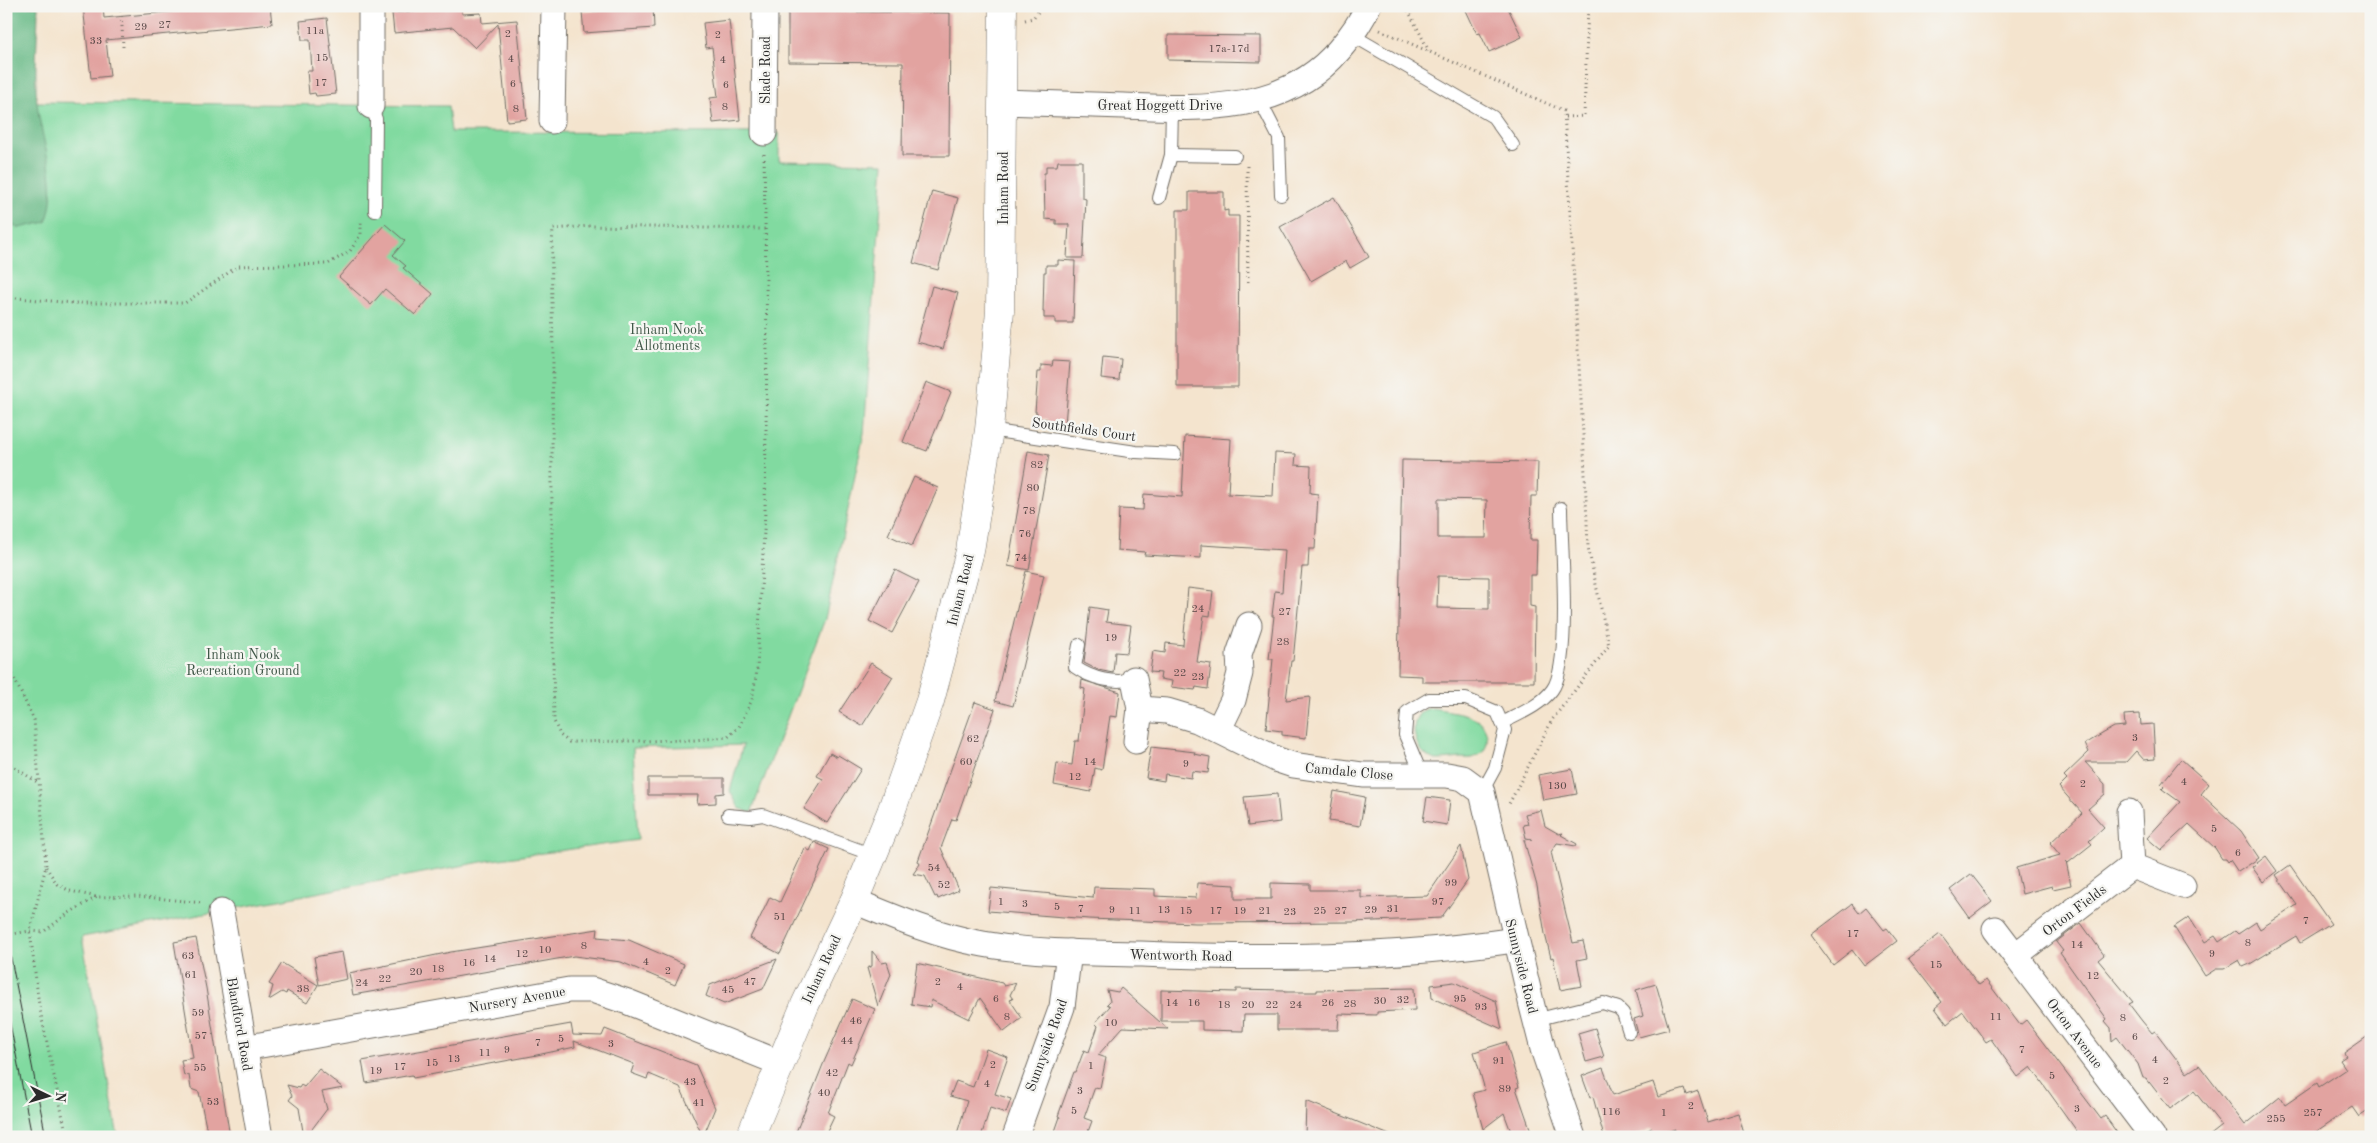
<svg xmlns="http://www.w3.org/2000/svg" width="2377" height="1143" font-family="'Old Standard TT',serif">
<style>
.green{fill:#81daa0;stroke:#568266}
.forest{fill:#68ba86;stroke:#4a7258}
.building{fill:#e2a3a0;fill-rule:evenodd}
.lines{fill:none;stroke-linecap:round;stroke-linejoin:round}
.lane-casing{stroke:#716c64;stroke-width:14}
.street-casing{stroke:#716c64;stroke-width:27}
.secondary-casing{stroke:#716c64;stroke-width:29}
.path{stroke:#716c64;stroke-width:3;stroke-dasharray:1 4;stroke-linecap:butt}
.lane{stroke:#fff;stroke-width:12}
.street{stroke:#fff;stroke-width:25}
.secondary{stroke:#fff;stroke-width:28}
.tram{stroke:#2b2b2b;stroke-width:1}
.labels{text-anchor:middle;stroke-width:4.5;stroke-linejoin:round;paint-order:stroke}
.number-label{font-size:11px;fill:#594948}
.street-label{font-size:14px;fill:#2b2b2b;stroke:#f6f6f2}
.park-label{font-size:14px;fill:#405748;stroke:#f6f6f2}
</style>
<rect width="100%" height="100%" fill="#f6f6f2"/>
<filter id="ink" filterUnits="userSpaceOnUse"><feTurbulence type="fractalNoise" baseFrequency=".02" numOctaves="2"/><feDisplacementMap in="SourceGraphic" scale="10" xChannelSelector="R" yChannelSelector="G"/><feConvolveMatrix kernelMatrix="1 2 1 2 8 2 1 2 1" color-interpolation-filters="sRGB"/></filter>
<filter id="wash" filterUnits="userSpaceOnUse"><feTurbulence type="fractalNoise" baseFrequency=".0096" numOctaves="4" result="noise"/><feDisplacementMap in="SourceGraphic" scale="20" xChannelSelector="R" yChannelSelector="G"/><feGaussianBlur stdDeviation="1.12" result="paint"/><feColorMatrix in="noise" values="0 0 0 0 0 0 0 0 0 0 0 0 0 0 0 0 0 1.4 0 .05"/><feComposite in="paint" operator="in"/></filter>
<g filter="url(#wash)">
<rect width="100%" height="100%" fill="#f4e4ce"/>
<g class="green">
<path d="M6,6L37,102L448,106L451,132L779,133V161L884,163L864,433L825,619L751,813L739,808L730,791L743,745L633,748L638,840L492,860L82,937L118,1137H6Z"/>
<path d="M1433,708C1446,711 1466,712 1477,720C1490,728 1492,751 1475,757C1471,759 1464,758 1460,758C1452,759 1444,760 1437,760C1411,756 1404,709 1433,708Z"/>
</g>
<path class="forest" d="M6,6H38C38,38 34,72 37,103C41,141 61,185 46,222L19,228L6,223Z"/>
<g id="blocks">
<g class="building">
<path d="M83,6H103L104,18L234,6H270L272,24L106,40L110,76L91,78Z"/>
<path d="M462,6V14L481,13L482,23L517,20L527,119L507,121L498,24L475,48L453,27L394,33L392,13Z"/>
<path d="M653,6L654,28L584,33L582,12Z"/>
<path d="M1464,6H1507L1522,37L1489,52L1480,33L1477,34Z"/>
<path d="M788,11L950,13L949,156H902L903,63L788,62Z"/>
<path d="M327,18L336,94L316,96L315,93L309,94L307,71H312L310,40H302L300,21Z"/>
<path d="M729,20L740,120L713,123L710,98L718,97L712,47L706,48L703,23Z"/>
<path d="M1168,35L1261,36V62L1168,60Z"/>
<path d="M1058,161H1082V198L1086,199L1083,258H1067L1069,224H1056V220L1045,219L1044,173H1046V166H1057Z"/>
<path d="M932,191L958,198L938,270L913,263Z"/>
<path d="M1189,192H1224V211L1228,210V216H1239L1238,387H1177V210H1189Z"/>
<path d="M1334,197L1369,257L1350,268L1346,261L1311,281L1280,227Z"/>
<path d="M385,224L405,241L393,255L406,266L403,268L433,294L415,315L385,289L371,305L339,277Z"/>
<path d="M1058,260L1075,261L1073,323H1055V318H1044V312H1043L1044,272H1046V265H1058Z"/>
<path d="M932,286L958,293L943,349L917,342Z"/>
<path d="M1103,357L1121,359L1119,380L1101,378Z"/>
<path d="M1053,361L1070,362L1065,425L1047,424V419L1037,418V412H1035L1038,372H1041V365L1052,366Z"/>
<path d="M926,382L951,392L927,451L903,442Z"/>
<path d="M1185,436L1231,439L1228,494L1273,496L1275,453L1296,454L1295,465L1311,466L1310,493L1318,494L1315,549H1309L1308,567H1302L1293,661H1291L1286,700L1310,697L1306,738L1282,735V731L1266,729L1273,659H1269L1274,616H1272L1275,591L1282,592L1285,550L1201,545V558L1144,555L1145,552L1117,550L1119,509L1143,510L1144,494L1182,497Z"/>
<path d="M1028,451L1049,455L1029,570L1008,566Z"/>
<path d="M1402,460L1538,462L1537,496H1531L1530,540H1537L1536,575H1530V606L1535,607L1534,682H1422V676L1398,675ZM1438,499L1487,500L1486,538H1438ZM1438,576L1489,577V609L1437,608Z"/>
<path d="M914,477L938,488L912,546L888,535Z"/>
<path d="M895,570L919,582L892,633L869,621Z"/>
<path d="M1026,571L1044,575L1013,706L995,701Z"/>
<path d="M1188,588L1213,591L1210,616L1204,615L1197,662L1211,664L1208,689L1196,687L1195,690L1171,687L1172,681L1160,679L1161,673L1150,672L1153,651L1165,653L1166,643L1183,645Z"/>
<path d="M1090,607L1108,610L1106,622L1131,625L1127,653L1115,652L1113,673L1098,670L1084,663Z"/>
<path d="M871,663L893,677L862,726L839,712Z"/>
<path d="M1082,680L1120,692L1117,717L1110,716L1102,770L1095,768L1091,792L1054,785L1057,763L1072,765L1075,741H1079L1085,689L1081,688Z"/>
<path d="M975,702L995,709L956,820L952,819L941,848L959,890L938,899L937,896L935,897L925,876L913,874L920,864L918,861Z"/>
<path d="M2140,714L2141,725L2153,724L2155,759L2144,760L2136,751L2126,762H2085L2105,784V794L2088,809L2104,827L2089,841L2092,844L2068,863L2066,861L2071,885L2053,889L2052,886L2022,894L2016,868L2060,855L2050,843L2082,813L2059,787L2067,779L2064,776L2089,752L2085,744L2114,727L2125,726L2124,715Z"/>
<path d="M1151,747L1195,752L1194,754L1210,757L1208,773L1192,771L1191,778L1165,774L1164,781L1146,778Z"/>
<path d="M830,753L837,757L838,755L861,769L827,823L804,809L823,779L817,776Z"/>
<path d="M2181,759L2209,784L2201,794L2241,831L2259,858L2238,872L2230,860L2228,862L2226,859H2222L2215,848L2189,824L2161,850L2147,838L2180,802L2162,789L2164,787L2161,784Z"/>
<path d="M1572,769L1577,794L1543,800L1538,775Z"/>
<path d="M648,778H724V793L716,794V803L697,804L698,795H648Z"/>
<path d="M1334,791L1365,797L1360,826L1329,821Z"/>
<path d="M1277,794L1280,822L1248,826L1244,797Z"/>
<path d="M1427,797L1450,800L1447,825L1423,821Z"/>
<path d="M1541,810L1545,826L1559,834L1563,833L1561,835L1577,844L1576,846L1557,843L1551,852L1573,943L1583,941L1587,958L1577,960L1582,986L1560,990L1553,957L1551,958L1545,934L1537,886L1524,840L1532,839L1526,838L1523,825L1528,824L1525,814Z"/>
<path d="M814,842L829,849L780,954L750,938L770,897L780,902L805,848L810,851Z"/>
<path d="M1461,846L1468,880L1441,918L1352,922L1196,923L1089,919L988,911L991,888L1093,898L1094,887L1155,889V896L1196,898L1197,883L1235,885V899H1271V883L1310,884V890H1361V898L1427,896Z"/>
<path d="M2266,856L2277,871L2263,882L2252,867Z"/>
<path d="M2290,865L2331,924L2300,943L2296,936L2250,964L2243,967L2239,960L2224,969H2216L2205,976L2174,927L2189,917L2205,942L2215,936L2219,942L2235,931L2238,934L2256,922L2260,929L2297,905L2276,875Z"/>
<path d="M1971,874L1992,901L1970,918L1950,890Z"/>
<path d="M1852,904L1859,913L1866,907L1884,930L1887,928L1897,941L1864,966L1852,950L1833,965L1811,935Z"/>
<path d="M2081,923L2104,955L2098,960L2133,1002L2129,1004L2142,1021L2152,1033L2155,1031L2187,1073L2199,1065L2245,1125L2280,1097L2285,1105L2317,1083L2319,1087L2346,1069L2340,1060L2346,1056L2344,1053L2371,1034V1109L2359,1117L2352,1107L2308,1137H2208L2222,1126L2194,1091L2170,1109L2146,1078H2143L2138,1064L2117,1037L2112,1041L2111,1028L2105,1021L2107,1019L2060,953L2063,951L2056,942Z"/>
<path d="M598,929L597,937L629,940L684,964L675,985L621,962L574,956L353,995L349,973L451,952Z"/>
<path d="M1940,934L1979,985L1986,980L2020,1025L2026,1020L2101,1119L2105,1116L2120,1137H2075L2079,1134L2031,1067L2018,1077L1991,1039L1986,1042L1963,1011L1947,1024L1935,1008L1942,1002L1908,958Z"/>
<path d="M196,938L206,988L230,1137H208L199,1092L191,1089L189,1075L184,1076L181,1060L193,1058L174,942Z"/>
<path d="M872,951L882,963L887,962L891,974L878,1006L867,968L872,966Z"/>
<path d="M342,952L347,979L319,985L314,957Z"/>
<path d="M777,959L763,989L724,1004L706,996L710,985Z"/>
<path d="M282,963L318,985L307,1003L287,991L286,994L282,992L269,1000L273,986L269,984Z"/>
<path d="M917,963L1002,983L1004,986L1016,983L1010,995L1013,999L1010,1000L1022,1018L1004,1032L980,998L969,1019L931,1000L930,1007L911,1004Z"/>
<path d="M1454,982L1496,1001L1502,1029L1432,998L1431,985Z"/>
<path d="M1656,984L1669,1029L1639,1037L1634,1019L1643,1016L1636,990Z"/>
<path d="M1121,988L1168,1029L1123,1027L1098,1055L1106,1058L1100,1088L1095,1087L1084,1118L1092,1121L1086,1137H1053L1060,1117L1058,1116L1074,1072H1076L1084,1050L1089,1052L1098,1026L1095,1023L1110,1006L1107,1004L1110,1001L1107,990L1118,992Z"/>
<path d="M1414,988L1415,1010L1377,1012V1015L1339,1014L1338,1030H1277V1015H1244L1243,1031L1202,1030V1021H1161V990L1236,992V989L1284,990V992H1317V990Z"/>
<path d="M852,999L875,1009L851,1064L848,1062L838,1088L828,1113L834,1116L824,1137H794L824,1062Z"/>
<path d="M571,1024L573,1035L602,1036L605,1029L696,1065L715,1108L703,1137L680,1087L649,1074L647,1079L631,1073L634,1064L574,1041L575,1047L532,1056L413,1078L412,1075L366,1083L362,1061Z"/>
<path d="M1595,1028L1604,1057L1586,1062L1578,1033Z"/>
<path d="M1506,1042L1519,1087L1516,1088L1533,1137H1513L1504,1113L1483,1129L1473,1093L1485,1090L1474,1052Z"/>
<path d="M986,1049L1008,1057L995,1094L1011,1099L1006,1113L990,1108L981,1137H956L967,1101L950,1096L956,1081L973,1087Z"/>
<path d="M1603,1068L1613,1095L1653,1082L1658,1097L1685,1089L1687,1095L1698,1091L1708,1122L1738,1113L1745,1137H1673L1675,1129L1655,1136L1652,1128L1633,1137H1604L1593,1097L1590,1098L1582,1076Z"/>
<path d="M319,1069L343,1088L322,1092L327,1109L306,1137H304L299,1108L289,1100L292,1096L287,1085L299,1088L301,1085L304,1087Z"/>
<path d="M1306,1101L1392,1136V1137H1305Z"/>
</g>
</g>
</g>
<g filter="url(#ink)">
<use href="#blocks" fill-opacity="0" stroke="#716c64" stroke-width="1"/>
<g class="lines">
<g class="lane-casing">
<g id="lane">
<path d="M1352,35L1493,117L1513,145"/>
<path d="M1259,99L1279,138L1281,195"/>
<path d="M371,106L376,119L375,211"/>
<path d="M1171,155L1235,156"/>
<path d="M1159,198L1171,155L1172,108"/>
<path d="M989,430L1136,452L1175,454"/>
<path d="M1079,645L1075,667C1092,679 1114,684 1134,679"/>
<path d="M1502,723C1519,714 1540,706 1552,690C1572,664 1561,544 1561,508"/>
<path d="M1422,775L1405,735L1407,712L1429,699H1466L1497,712L1505,730L1495,768L1482,792"/>
<path d="M728,815L750,817L763,815L873,855"/>
<path d="M1535,1020L1603,1003L1618,1008L1623,1013L1629,1032"/>
</g>
</g>
<g class="street-casing">
<g id="street">
<path d="M1002,102C1043,103 1083,105 1124,106C1200,109 1285,114 1339,50C1351,36 1361,23 1368,6"/>
<path d="M371,106V6"/>
<path d="M552,121L554,6"/>
<path d="M764,133L765,6"/>
<path d="M1134,679L1140,709L1136,741"/>
<path d="M1140,709L1167,711L1197,720L1278,760L1293,765L1363,775H1447L1463,778L1482,792L1532,1006L1543,1049L1573,1137"/>
<path d="M1219,729L1233,700L1240,673L1239,654L1249,625"/>
<path d="M2129,812L2132,866"/>
<path d="M2132,866L2183,886"/>
<path d="M854,901C895,918 938,936 983,944C1035,953 1088,953 1141,954C1266,959 1392,958 1515,940"/>
<path d="M221,912L260,1137"/>
<path d="M1995,929L2153,1137"/>
<path d="M2016,955L2132,866"/>
<path d="M244,1048L569,990H592L628,1002L780,1063"/>
<path d="M1015,1137L1062,1007L1069,952"/>
</g>
</g>
<g class="secondary-casing">
<path id="secondary" d="M750,1137L805,1005L854,901L891,812L930,701L970,551L989,430L1000,311L1003,6"/>
</g>
<g class="path">
<path d="M121,6L123,47"/>
<path d="M1114,6L1116,7"/>
<path d="M1406,6L1429,51"/>
<path d="M1025,20L1033,18L1043,6"/>
<path d="M1380,30L1564,111L1584,451L1588,547L1609,646L1552,720L1508,806"/>
<path d="M1565,117L1584,116L1588,6"/>
<path d="M764,154L767,344L765,511L757,670L752,700L739,727L728,737L694,740L569,742L560,735L554,721C552,601 551,481 553,361C553,317 550,273 553,229L590,226L765,229"/>
<path d="M1247,166L1248,283"/>
<path d="M6,297L73,303H185L238,266L328,264L350,251L361,234V219"/>
<path d="M6,661L34,720L46,866L30,931L39,1005L67,1137"/>
<path d="M6,762L37,782"/>
<path d="M46,867L57,884L70,891L97,897L137,896L203,903"/>
<path d="M6,935L30,931L43,932L69,913L97,897"/>
</g>
<use href="#lane" class="lane"/>
<use href="#street" class="street"/>
<use href="#secondary" class="secondary"/>
<g class="tram">
<path d="M6,933L46,1137"/>
<path d="M6,1003L32,1137"/>
</g>
</g>
</g>
<g class="labels">
<g class="number-label">
<text x="165" y="28">27</text>
<text x="141" y="30">29</text>
<text x="315" y="34">11a</text>
<text x="508" y="37">2</text>
<text x="718" y="38">2</text>
<text x="96" y="44">33</text>
<text x="1229" y="52">17a-17d</text>
<text x="322" y="61">15</text>
<text x="511" y="62">4</text>
<text x="723" y="63">4</text>
<text x="321" y="86">17</text>
<text x="513" y="87">6</text>
<text x="726" y="88">6</text>
<text x="725" y="110">8</text>
<text x="516" y="112">8</text>
<text x="1037" y="468">82</text>
<text x="1033" y="491">80</text>
<text x="1029" y="514">78</text>
<text x="1025" y="537">76</text>
<text x="1021" y="561">74</text>
<text x="1198" y="612">24</text>
<text x="1285" y="615">27</text>
<text x="1111" y="641">19</text>
<text x="1283" y="645">28</text>
<text x="1180" y="676">22</text>
<text x="1198" y="680">23</text>
<text x="2135" y="741">3</text>
<text x="973" y="742">62</text>
<text x="966" y="765">60</text>
<text x="1090" y="765">14</text>
<text x="1186" y="767">9</text>
<text x="1075" y="780">12</text>
<text x="2184" y="785">4</text>
<text x="2083" y="787">2</text>
<text x="1557" y="789">130</text>
<text x="2214" y="832">5</text>
<text x="2238" y="856">6</text>
<text x="934" y="871">54</text>
<text x="1451" y="886">99</text>
<text x="944" y="888">52</text>
<text x="1001" y="905">1</text>
<text x="1438" y="905">97</text>
<text x="1025" y="907">3</text>
<text x="1057" y="910">5</text>
<text x="1081" y="912">7</text>
<text x="1393" y="912">31</text>
<text x="1112" y="913">9</text>
<text x="1164" y="913">13</text>
<text x="1371" y="913">29</text>
<text x="1135" y="914">11</text>
<text x="1186" y="914">15</text>
<text x="1216" y="914">17</text>
<text x="1240" y="914">19</text>
<text x="1265" y="914">21</text>
<text x="1320" y="914">25</text>
<text x="1341" y="914">27</text>
<text x="1290" y="915">23</text>
<text x="780" y="920">51</text>
<text x="2306" y="924">7</text>
<text x="1853" y="937">17</text>
<text x="2248" y="946">8</text>
<text x="2077" y="948">14</text>
<text x="584" y="949">8</text>
<text x="545" y="953">10</text>
<text x="522" y="957">12</text>
<text x="2212" y="957">9</text>
<text x="188" y="959">63</text>
<text x="490" y="962">14</text>
<text x="646" y="965">4</text>
<text x="469" y="966">16</text>
<text x="1936" y="968">15</text>
<text x="438" y="972">18</text>
<text x="668" y="974">2</text>
<text x="416" y="975">20</text>
<text x="191" y="978">61</text>
<text x="2093" y="979">12</text>
<text x="385" y="982">22</text>
<text x="750" y="985">47</text>
<text x="938" y="985">2</text>
<text x="362" y="986">24</text>
<text x="960" y="990">4</text>
<text x="303" y="992">38</text>
<text x="728" y="993">45</text>
<text x="996" y="1002">6</text>
<text x="1460" y="1002">95</text>
<text x="1403" y="1003">32</text>
<text x="1380" y="1004">30</text>
<text x="1172" y="1006">14</text>
<text x="1194" y="1006">16</text>
<text x="1328" y="1006">26</text>
<text x="1350" y="1007">28</text>
<text x="1224" y="1008">18</text>
<text x="1248" y="1008">20</text>
<text x="1272" y="1008">22</text>
<text x="1296" y="1008">24</text>
<text x="1481" y="1010">93</text>
<text x="198" y="1016">59</text>
<text x="1007" y="1020">8</text>
<text x="1996" y="1020">11</text>
<text x="2123" y="1021">8</text>
<text x="856" y="1024">46</text>
<text x="1111" y="1026">10</text>
<text x="201" y="1039">57</text>
<text x="2135" y="1040">6</text>
<text x="561" y="1042">5</text>
<text x="847" y="1044">44</text>
<text x="538" y="1046">7</text>
<text x="611" y="1047">3</text>
<text x="507" y="1053">9</text>
<text x="2022" y="1053">7</text>
<text x="485" y="1056">11</text>
<text x="454" y="1062">13</text>
<text x="2155" y="1063">4</text>
<text x="1499" y="1064">91</text>
<text x="432" y="1066">15</text>
<text x="993" y="1068">2</text>
<text x="1091" y="1069">1</text>
<text x="400" y="1070">17</text>
<text x="200" y="1071">55</text>
<text x="376" y="1074">19</text>
<text x="832" y="1076">42</text>
<text x="2052" y="1079">5</text>
<text x="2166" y="1084">2</text>
<text x="690" y="1085">43</text>
<text x="987" y="1087">4</text>
<text x="1505" y="1092">89</text>
<text x="1080" y="1094">3</text>
<text x="824" y="1096">40</text>
<text x="213" y="1105">53</text>
<text x="699" y="1106">41</text>
<text x="1691" y="1109">2</text>
<text x="2077" y="1112">3</text>
<text x="1074" y="1114">5</text>
<text x="1611" y="1115">116</text>
<text x="1664" y="1116">1</text>
<text x="2313" y="1116">257</text>
<text x="2276" y="1122">255</text>
</g>
<g class="street-label">
<text transform="translate(765 70) rotate(-90)" y="5">Slade Road</text>
<text x="1160" y="110">Great Hoggett Drive</text>
<text transform="translate(1003 188) rotate(-90)" y="5">Inham Road</text>
<text transform="translate(1084 429) rotate(8)" y="5">Southfields Court</text>
<text transform="translate(960 590) rotate(-76)" y="5">Inham Road</text>
<text transform="translate(1349 771) rotate(5)" y="5">Camdale Close</text>
<text transform="translate(2074 910) rotate(-37)" y="5">Orton Fields</text>
<text transform="translate(1181 955) rotate(1)" y="5">Wentworth Road</text>
<text transform="translate(1522 966) rotate(76)" y="5">Sunnyside Road</text>
<text transform="translate(821 969) rotate(-65)" y="5">Inham Road</text>
<text transform="translate(517 999) rotate(-10)" y="5">Nursery Avenue</text>
<text transform="translate(240 1024) rotate(80)" y="5">Blandford Road</text>
<text transform="translate(2075 1033) rotate(53)" y="5">Orton Avenue</text>
<text transform="translate(1046 1045) rotate(-70)" y="5">Sunnyside Road</text>
</g>
<g class="park-label">
<text x="667" y="334">Inham Nook<tspan x="667" dy="16">Allotments</tspan></text>
<text x="243" y="659">Inham Nook<tspan x="243" dy="16">Recreation Ground</tspan></text>
</g>
</g>
<rect width="2377" height="1143" fill="none" stroke="#f6f6f2" stroke-width="25"/>
<g transform="translate(48 1096) rotate(95)" stroke="#f6f6f2" stroke-width="4" paint-order="stroke">
<path d="M0-4L9 19L0 12L-9 19Z" fill="#2b2b2b"/>
<text y="-8" font-size="14" font-weight="bold" text-anchor="middle" fill="#2b2b2b">N</text>
</g>
</svg>
